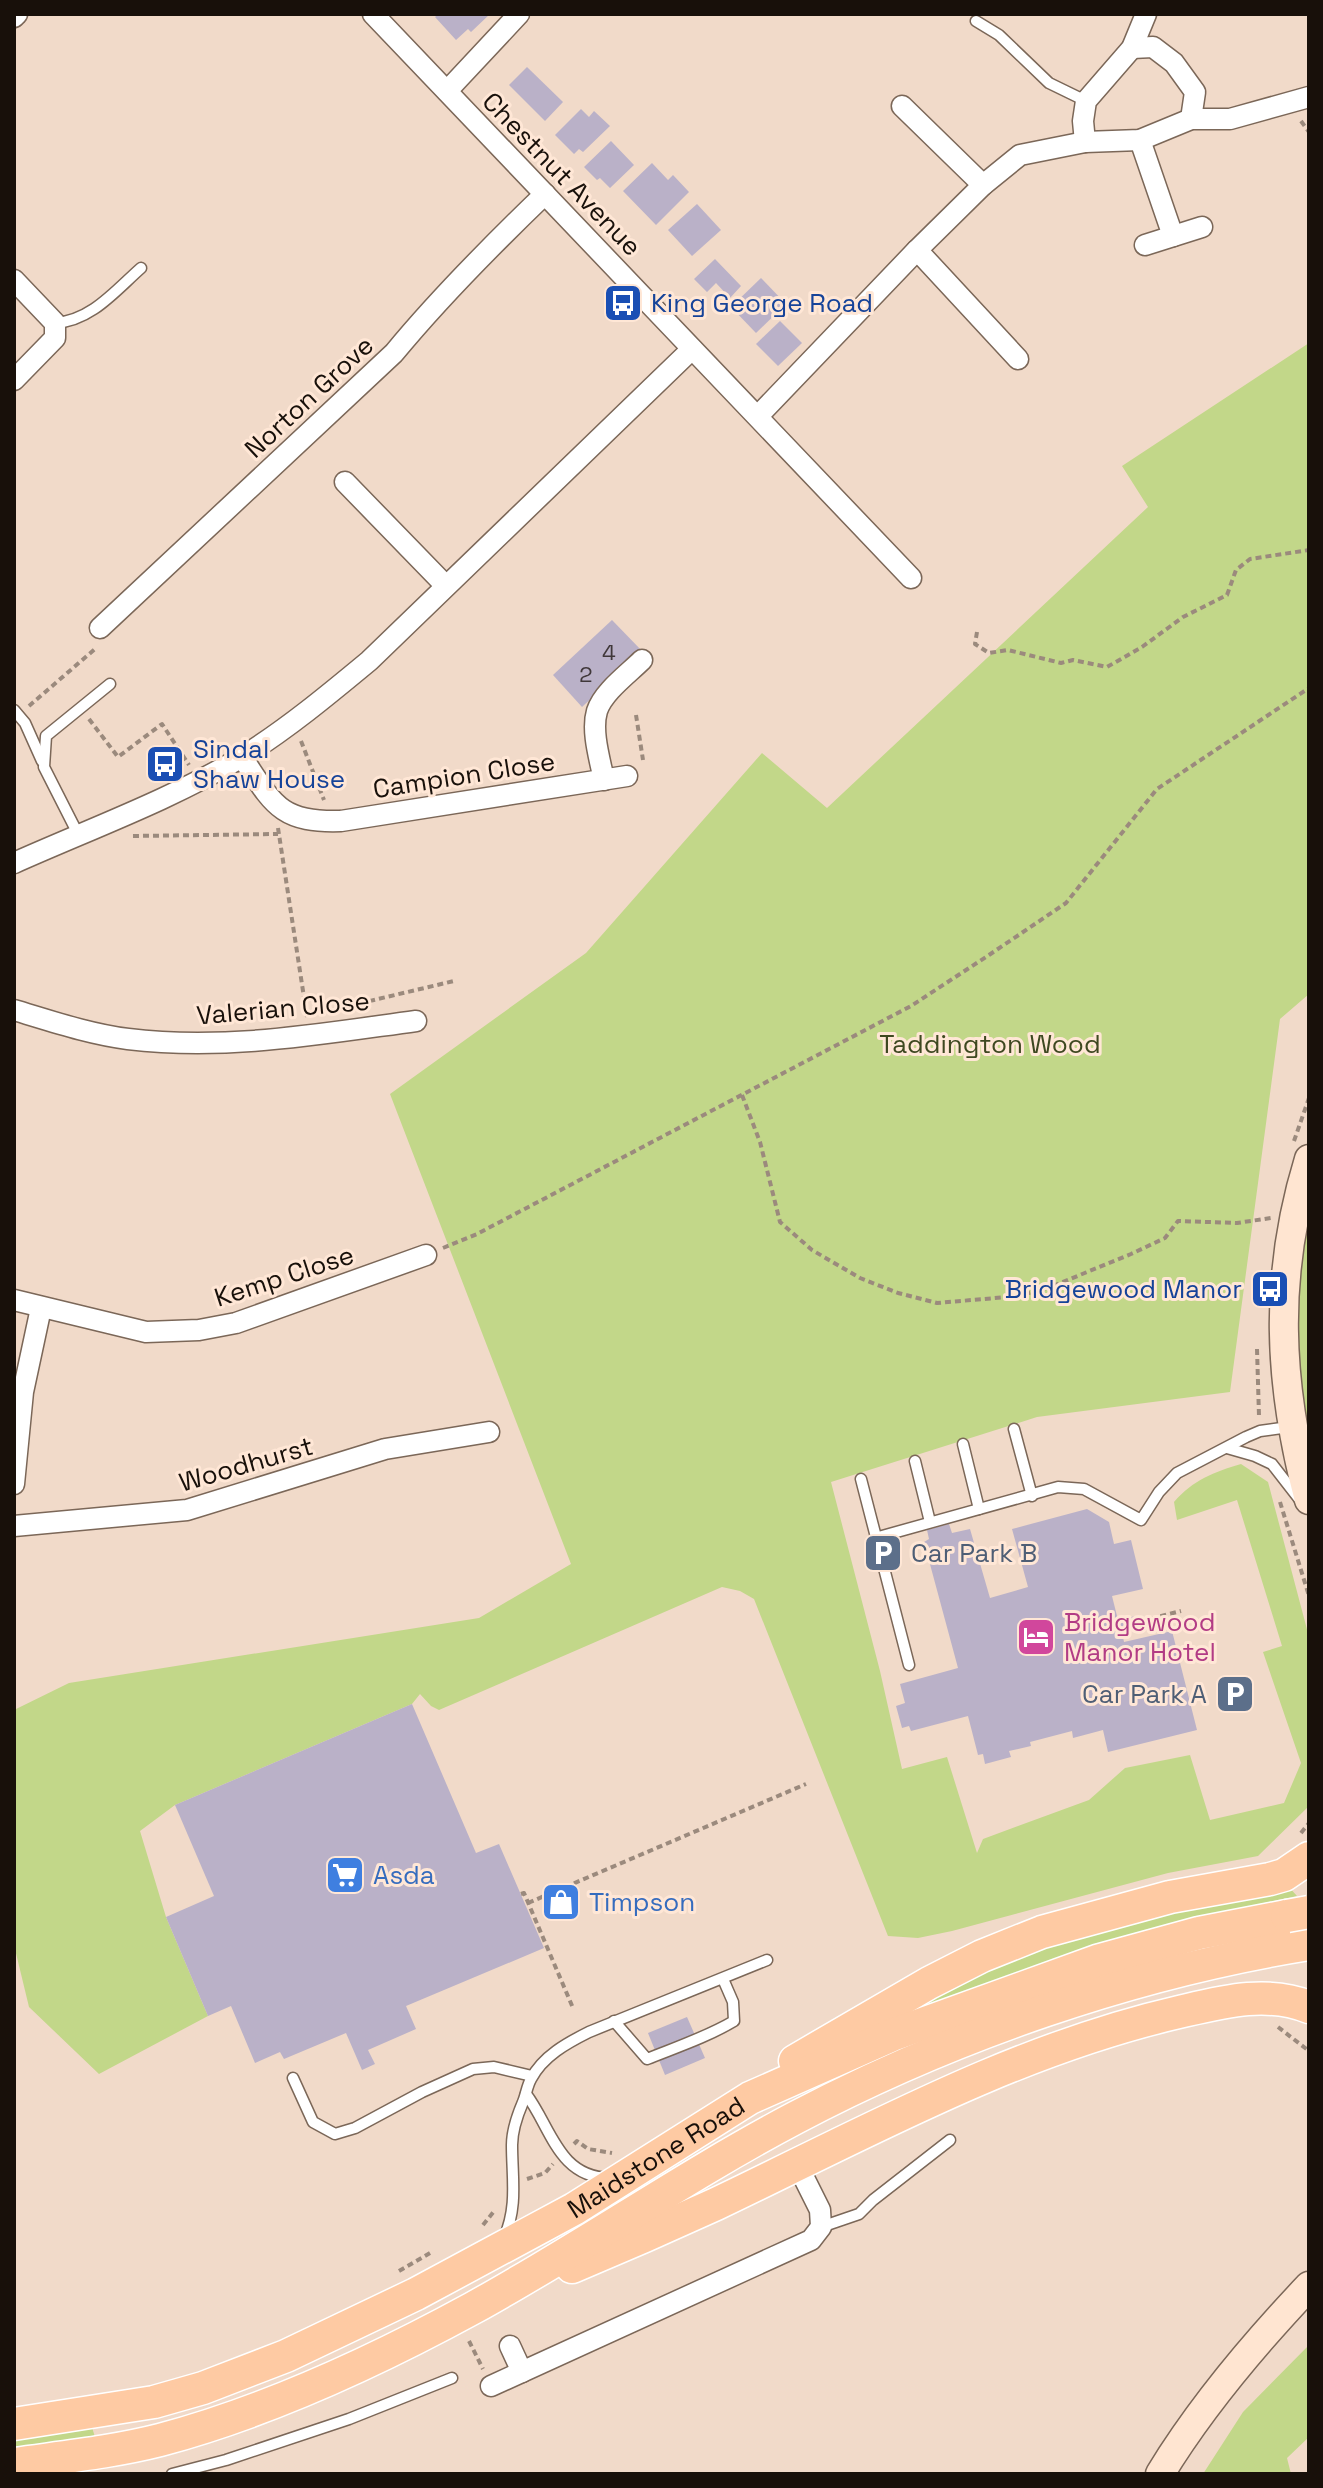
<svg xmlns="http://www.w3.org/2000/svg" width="1323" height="2488" font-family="'Space Grotesk',sans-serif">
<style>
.green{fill:#c2d789}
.building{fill:#bab1c8}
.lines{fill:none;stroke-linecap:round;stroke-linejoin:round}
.lane-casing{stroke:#7b6758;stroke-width:13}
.street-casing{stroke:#7b6758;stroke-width:23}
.secondary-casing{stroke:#7b6758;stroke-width:31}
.primary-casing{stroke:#fff;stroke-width:35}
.path{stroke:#9b8a7d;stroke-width:4;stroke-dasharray:6 4;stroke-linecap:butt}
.lane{stroke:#fff;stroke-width:10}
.street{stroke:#fff;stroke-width:20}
.secondary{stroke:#ffe5d1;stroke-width:28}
.primary{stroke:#fecaa3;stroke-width:32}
.primary-bridge-casing{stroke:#fff;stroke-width:35;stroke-linecap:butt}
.primary-bridge{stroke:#fecaa3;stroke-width:32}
.labels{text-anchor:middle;stroke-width:6;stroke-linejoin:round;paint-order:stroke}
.number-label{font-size:22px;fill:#40383a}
.street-label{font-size:26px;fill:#18100a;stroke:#ffe7d6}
.transit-label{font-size:26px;fill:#164399;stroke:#ffe7d6;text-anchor:start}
.park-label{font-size:26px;fill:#3e4820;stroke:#ffe7d6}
.service-label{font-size:26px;fill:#4e5e75;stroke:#ffe7d6;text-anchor:start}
.hotel-label{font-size:26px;fill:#b23c85;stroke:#ffe7d6;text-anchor:start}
.shop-label{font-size:26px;fill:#366cbe;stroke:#ffe7d6;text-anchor:start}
</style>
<rect width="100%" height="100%" fill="#f1dac9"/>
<g class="green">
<path d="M1309,343V994L1280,1019L1230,1392L1037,1417L831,1482L880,1671L902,1769L947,1757L977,1853L983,1839L1089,1800L1125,1768L1190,1755L1210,1820L1284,1803L1301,1763L1263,1652L1282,1646L1237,1500L1177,1520L1174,1502C1193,1480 1214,1472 1241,1464L1268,1482L1309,1637V1806L1258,1856L1168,1873L952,1931L918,1938L888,1936L754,1599L740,1591L722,1587L439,1710L431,1706L420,1694L412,1704L175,1805L140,1831L166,1917L208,2016L99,2074L29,2007L14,1945V1710L69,1683L479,1618L571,1564L390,1094L586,953L762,753L827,808L1148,507L1122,466Z"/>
<path d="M1309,1210V1428C1294,1414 1293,1315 1296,1292C1299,1265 1305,1237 1309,1210Z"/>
<path d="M1288,1886L1297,1896L1185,1920L1092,1945L919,2011L915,2003L984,1967L1125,1922Z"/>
<path d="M1309,2345V2437L1287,2458L1291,2474H1203L1243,2412Z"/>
<path d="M91,2424L95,2437L14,2447V2434Z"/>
</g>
<g class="building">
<path d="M438,14H490L471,32L468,29L456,40L435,17Z"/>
<path d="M527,67L563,102L545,121L509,85Z"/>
<path d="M581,109L589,117L594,111L610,126L583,152L579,149L574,154L555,135Z"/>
<path d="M611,141L634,165L610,188L600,178L597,180L584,167Z"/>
<path d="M652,163L668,180L673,175L689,192L656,225L623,191Z"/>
<path d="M697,204L721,230L692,256L668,230Z"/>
<path d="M715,259L741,286L730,298L716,283L707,292L694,279Z"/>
<path d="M761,278L786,304L756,333L731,307Z"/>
<path d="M780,321L802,343L778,366L756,344Z"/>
<path d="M612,620L642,651L582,707L553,675Z"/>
<path d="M1087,1509L1109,1522L1114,1544L1131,1540L1143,1589L1112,1596L1118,1620L1140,1615L1143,1627L1122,1632L1124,1642L1172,1631L1197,1730L1108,1752L1103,1730L1073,1738L1072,1731L1030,1742L1031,1746L1009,1751L1011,1757L985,1764L983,1754L978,1755L968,1716L911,1731L909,1726L902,1728L896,1706L905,1703L900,1684L958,1668L924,1542L929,1539L927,1530L949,1524L952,1533L970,1529L990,1598L1028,1587L1012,1529Z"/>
<path d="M412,1704L476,1853L499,1844L544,1948L406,2006L416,2029L368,2050L375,2064L362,2070L346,2033L284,2059L280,2052L255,2063L231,2006L208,2016L166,1917L214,1896L175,1805Z"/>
<path d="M569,1893L573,1902L554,1911L550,1902Z"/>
<path d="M687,2017L705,2058L665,2075L648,2033Z"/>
</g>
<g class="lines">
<g class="lane-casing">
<g id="lane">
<path d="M976,21L999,35L1049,83L1086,101"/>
<path d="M55,323C91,321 115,291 141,268"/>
<path d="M14,710L25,723L42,761"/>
<path d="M78,834L44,767L46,736L110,684"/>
<path d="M1014,1429L1032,1496"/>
<path d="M963,1444L979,1509"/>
<path d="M1227,1448L1255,1456L1272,1464L1300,1500"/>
<path d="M915,1461L930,1522"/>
<path d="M861,1479L909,1665"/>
<path d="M875,1538L1058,1487L1084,1489L1141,1520L1159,1492L1177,1473L1246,1437L1260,1431L1289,1427"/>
<path d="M614,2021L647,2059C677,2047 707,2037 734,2021L733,2002L723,1979"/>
<path d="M293,2078L313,2122L335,2134L355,2128L422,2092L473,2069L494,2067L532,2076"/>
<path d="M526,2094C551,2127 558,2177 609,2178"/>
<path d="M821,2227L859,2214L873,2200L950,2140"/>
<path d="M504,2238C518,2206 512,2178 512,2145C512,2130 517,2116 523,2102C526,2095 527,2086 531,2079C543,2056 567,2043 589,2032L767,1960"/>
<path d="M172,2474L226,2460L349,2419L452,2378"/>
</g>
</g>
<g class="street-casing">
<g id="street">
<path d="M373,14L911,578"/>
<path d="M14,17L17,14"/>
<path d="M1132,48L1153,47L1174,63L1195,92L1191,119"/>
<path d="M447,91L519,14"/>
<path d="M902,106L983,185"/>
<path d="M1140,140L1173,236"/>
<path d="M1085,142L1083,121L1086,101L1132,48L1146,14"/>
<path d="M1145,245L1202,227"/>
<path d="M917,250L1018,359"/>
<path d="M14,280L55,323V338L14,380"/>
<path d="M758,416L917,250L983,185L1020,155L1085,142L1140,140L1191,119H1230L1309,97"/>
<path d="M345,482L446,586"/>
<path d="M100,628L394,353C441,296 492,245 545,194"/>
<path d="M242,757C273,804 280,823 341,821L627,776"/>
<path d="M604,780C600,760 591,731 597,711C603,692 628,674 642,660"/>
<path d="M14,863C90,829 170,800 242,757C287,729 328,695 369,661L692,349"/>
<path d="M14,1010C51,1021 89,1034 128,1039C225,1051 320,1034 416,1021"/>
<path d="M14,1300L146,1332L199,1330L236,1323L426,1255"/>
<path d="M14,1484L23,1392L41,1308"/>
<path d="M14,1526L187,1510L385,1449L489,1432"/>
<path d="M510,2346L522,2372"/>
<path d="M491,2386L811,2240L821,2227L820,2210L797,2164"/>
</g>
</g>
<g class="secondary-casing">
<g id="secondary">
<path d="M1309,1159C1273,1276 1278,1383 1309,1500"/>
<path d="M1160,2474C1202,2405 1254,2344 1309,2286"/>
</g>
</g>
<g class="primary-casing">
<g id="primary">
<path d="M795,2061L929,1983L982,1956L1042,1932L1170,1897L1270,1879L1284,1875L1309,1858"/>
<path d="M572,2267C620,2247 668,2226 716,2204C867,2132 1014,2050 1179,2012C1222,2002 1266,1990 1309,2007"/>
<path id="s1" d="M14,2424L154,2402L203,2388L286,2356L416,2294L574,2209L750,2098L892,2035L1097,1961L1199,1933L1287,1916"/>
<path d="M14,2464C63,2457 113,2452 160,2440C269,2411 374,2362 473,2308C582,2248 685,2176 795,2118C952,2035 1134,1972 1309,1944"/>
</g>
</g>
<g class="path">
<path d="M1301,121L1309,132"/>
<path d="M977,632L975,644L989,653L1008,650L1061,663L1073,660L1107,667L1142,647L1183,617L1227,595L1236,570L1250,559L1309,550"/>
<path d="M29,706L95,649"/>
<path d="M636,715L643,760"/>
<path d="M89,719L118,757L162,724L189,765"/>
<path d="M301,741L324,800"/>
<path d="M278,828L307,1017"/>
<path d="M133,836L278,834"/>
<path d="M340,1008L454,981"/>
<path d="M742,1095L760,1142L780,1222L812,1250L860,1278L898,1293L937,1303L1019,1296L1053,1286L1131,1254L1165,1238L1178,1221L1237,1223L1271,1218"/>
<path d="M1294,1141L1309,1098"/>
<path d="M443,1248L477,1234L911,1006L989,955L1066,903L1157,789L1309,688"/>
<path d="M1257,1349L1259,1416"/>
<path d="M1280,1502L1309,1596"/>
<path d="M1141,1621L1181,1611"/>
<path d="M1301,1833L1309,1823"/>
<path d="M521,1894L524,1893L573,2008"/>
<path d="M528,1903L806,1784"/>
<path d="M1278,2027L1309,2051"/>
<path d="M574,2144L577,2141L588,2149L612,2153"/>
<path d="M527,2179L545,2173L553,2164"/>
<path d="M483,2225L495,2210"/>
<path d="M399,2271L430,2253"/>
<path d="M469,2341L483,2369"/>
</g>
<use href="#lane" class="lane"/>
<use href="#street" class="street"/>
<use href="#secondary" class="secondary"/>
<use href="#primary" class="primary"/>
<g class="primary-bridge-casing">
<path id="primary-bridge" d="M1287,1916L1309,1912"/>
</g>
<use href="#primary-bridge" class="primary-bridge"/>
</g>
<defs>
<g id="bus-square" transform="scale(2)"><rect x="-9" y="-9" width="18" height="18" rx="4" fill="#1a4fb4" stroke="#ffe7d6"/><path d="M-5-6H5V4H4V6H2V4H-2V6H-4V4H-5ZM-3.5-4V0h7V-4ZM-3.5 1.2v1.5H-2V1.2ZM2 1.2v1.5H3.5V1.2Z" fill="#fff"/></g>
<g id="parking-square" transform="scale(2)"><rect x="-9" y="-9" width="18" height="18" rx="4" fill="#5c6f8a" stroke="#ffe7d6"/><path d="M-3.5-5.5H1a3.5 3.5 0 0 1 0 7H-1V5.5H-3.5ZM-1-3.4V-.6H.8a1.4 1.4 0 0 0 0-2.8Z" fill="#fff"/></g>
<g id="hotel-square" transform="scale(2)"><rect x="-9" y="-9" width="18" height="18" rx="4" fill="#d1479c" stroke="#ffe7d6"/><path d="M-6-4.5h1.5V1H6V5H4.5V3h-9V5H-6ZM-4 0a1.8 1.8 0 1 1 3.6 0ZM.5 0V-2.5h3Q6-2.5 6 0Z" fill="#fff"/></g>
<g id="supermarket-square" transform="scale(2)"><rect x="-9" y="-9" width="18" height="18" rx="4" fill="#3f7fe0" stroke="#ffe7d6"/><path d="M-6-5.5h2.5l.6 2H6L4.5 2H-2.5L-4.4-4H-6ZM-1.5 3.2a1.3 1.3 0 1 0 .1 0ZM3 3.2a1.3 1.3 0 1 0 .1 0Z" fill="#fff"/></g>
<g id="shop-square" transform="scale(2)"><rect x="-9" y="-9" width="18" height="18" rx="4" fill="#3f7fe0" stroke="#ffe7d6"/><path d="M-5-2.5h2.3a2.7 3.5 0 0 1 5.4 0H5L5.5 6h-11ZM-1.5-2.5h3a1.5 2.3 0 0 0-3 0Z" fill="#fff"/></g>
</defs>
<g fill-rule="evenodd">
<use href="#bus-square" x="623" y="303"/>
<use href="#bus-square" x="165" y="764"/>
<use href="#bus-square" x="1270" y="1289"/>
<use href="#parking-square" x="883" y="1553"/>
<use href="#hotel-square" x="1036" y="1637"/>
<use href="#parking-square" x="1235" y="1694"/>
<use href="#supermarket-square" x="345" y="1875"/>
<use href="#shop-square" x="561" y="1902"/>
</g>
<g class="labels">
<g class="number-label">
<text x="609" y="660">4</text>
<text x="586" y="682">2</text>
</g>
<g class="street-label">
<text transform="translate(562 174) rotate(46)" y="9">Chestnut Avenue</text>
<text transform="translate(309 397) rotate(-43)" y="9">Norton Grove</text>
<text transform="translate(464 775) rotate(-9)" y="9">Campion Close</text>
<text transform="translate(283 1008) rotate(-5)" y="9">Valerian Close</text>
<text transform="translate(284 1276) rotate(-18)" y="9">Kemp Close</text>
<text transform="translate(246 1464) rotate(-16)" y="9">Woodhurst</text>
<text dy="9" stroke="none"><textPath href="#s1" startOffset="702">Maidstone Road</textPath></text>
</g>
<g class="transit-label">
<text x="651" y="312">King George Road</text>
<text x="193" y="758">Sindal<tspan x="193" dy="30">Shaw House</tspan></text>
<text x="1242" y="1298" text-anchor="end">Bridgewood Manor</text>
</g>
<g class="park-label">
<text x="990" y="1053">Taddington Wood</text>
</g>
<g class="service-label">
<text x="911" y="1562">Car Park B</text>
<text x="1207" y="1703" text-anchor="end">Car Park A</text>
</g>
<g class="hotel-label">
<text x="1064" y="1631">Bridgewood<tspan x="1064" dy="30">Manor Hotel</tspan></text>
</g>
<g class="shop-label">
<text x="373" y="1884">Asda</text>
<text x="589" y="1911">Timpson</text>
</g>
</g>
<rect width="1323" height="2488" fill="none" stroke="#18100a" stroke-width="32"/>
</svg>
